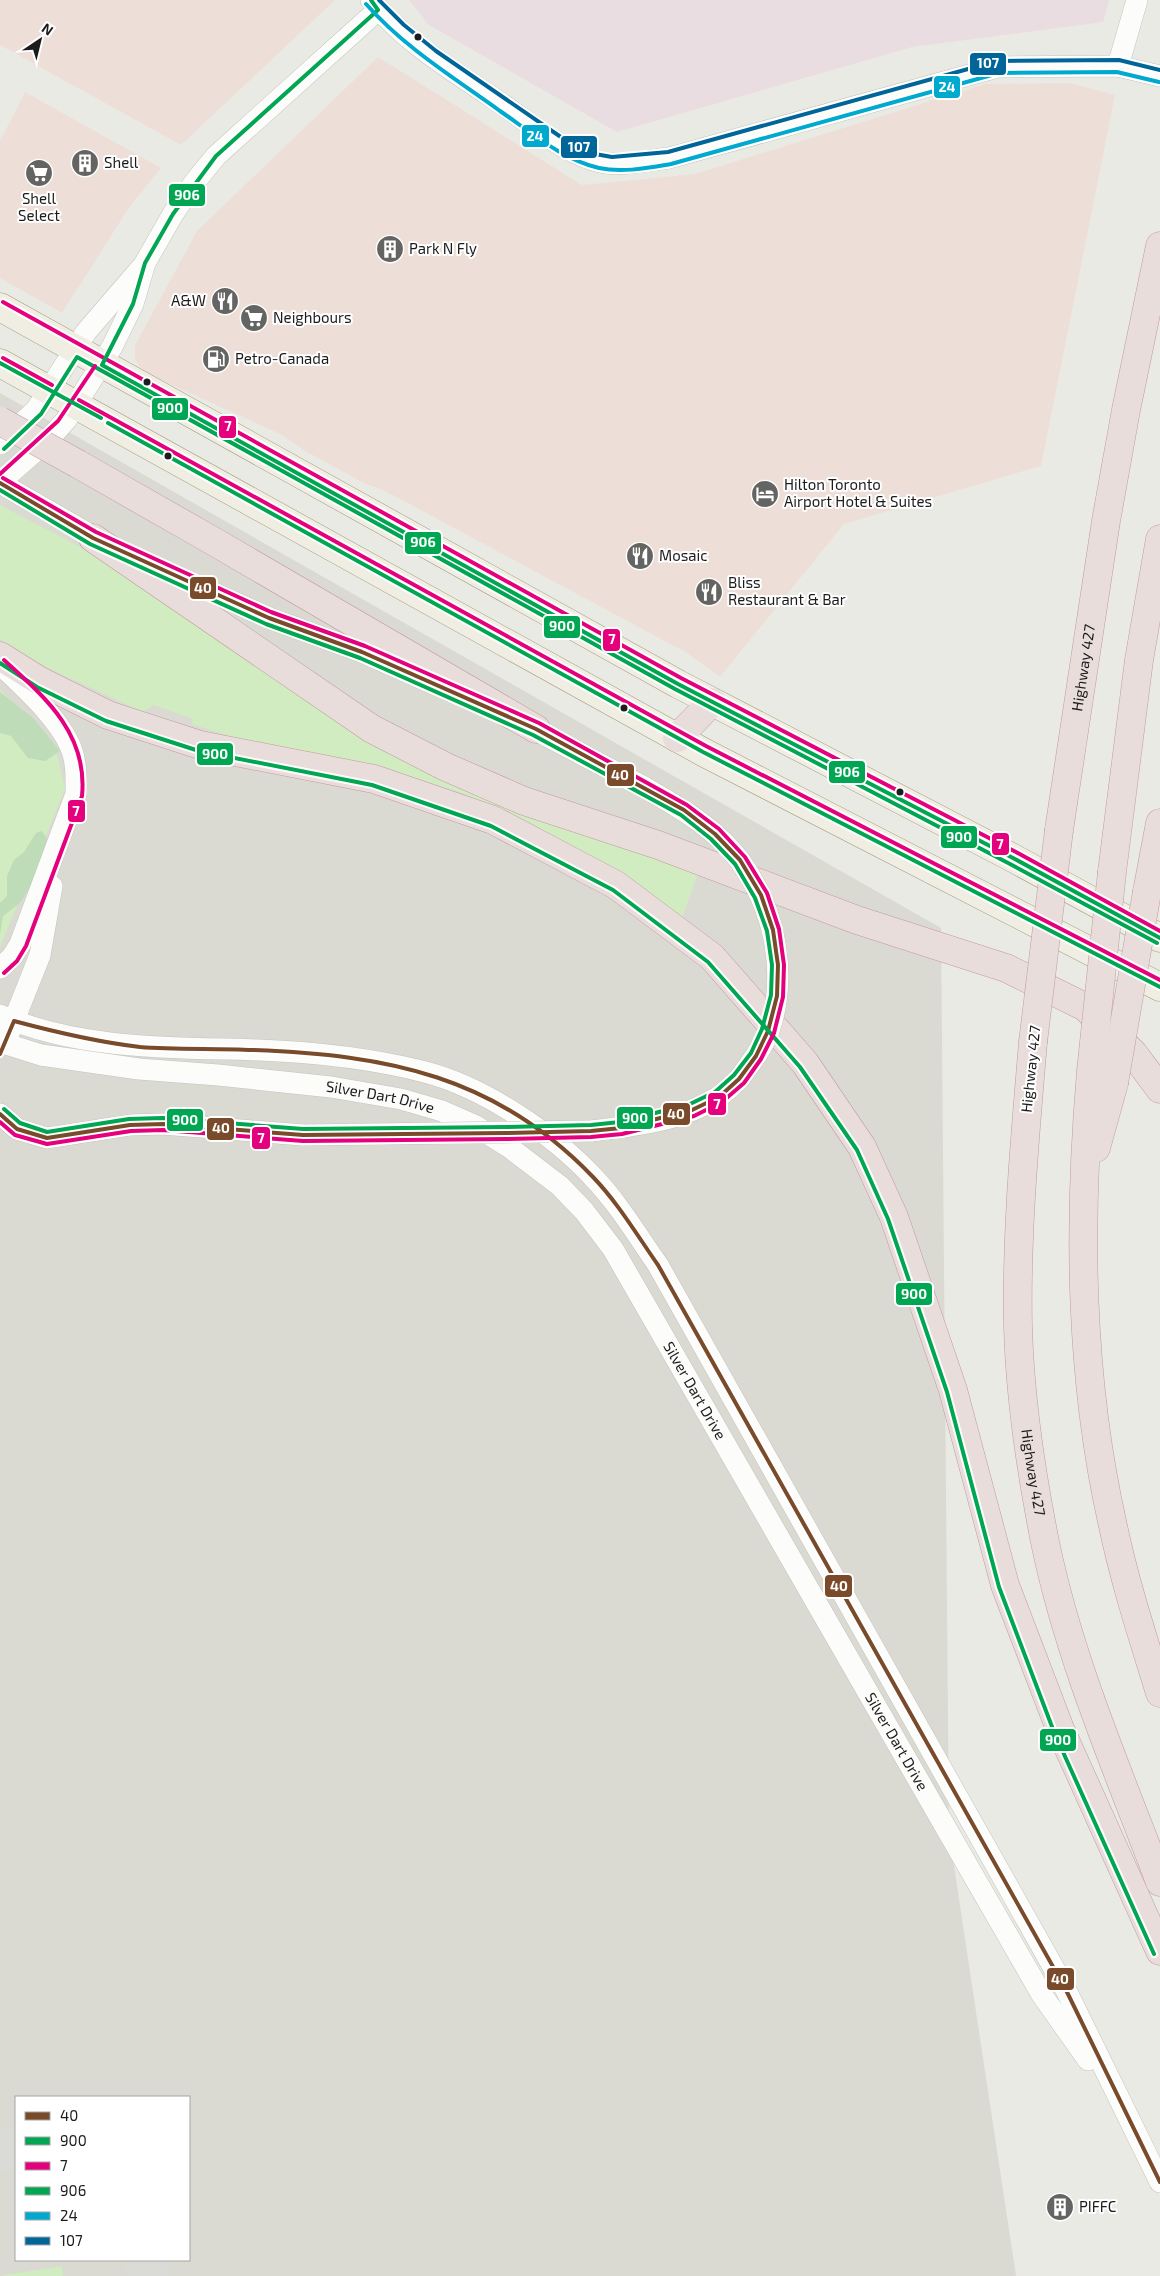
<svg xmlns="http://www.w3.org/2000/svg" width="1160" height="2276" font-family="'Exo 2',sans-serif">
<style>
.commercial{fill:#eeded8}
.industrial{fill:#e9dde2}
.airport{fill:#dadad2;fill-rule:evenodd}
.grass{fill:#d0ecc0}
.forest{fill:#bedcb7}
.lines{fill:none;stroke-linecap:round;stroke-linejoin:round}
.taxiway{stroke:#dadad6;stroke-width:42}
.minor-casing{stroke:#c3c3c0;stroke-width:22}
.major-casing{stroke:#a09c81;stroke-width:29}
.highway-casing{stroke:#c29a9f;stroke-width:29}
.minor{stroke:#fcfcfb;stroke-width:21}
.major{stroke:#f0ede3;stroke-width:28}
.highway{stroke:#e9dddc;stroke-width:28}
.minor-bridge-casing{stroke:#c3c3c0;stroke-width:22;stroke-linecap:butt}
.highway-bridge-casing{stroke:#c29a9f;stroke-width:29;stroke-linecap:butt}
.minor-bridge{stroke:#fcfcfb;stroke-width:21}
.highway-bridge{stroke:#e9dddc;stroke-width:28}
.bus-1-casing{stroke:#fff;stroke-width:8}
.bus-2-casing{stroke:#fff;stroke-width:8}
.bus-3-casing{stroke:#fff;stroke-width:8}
.bus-4-casing{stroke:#fff;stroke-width:8}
.bus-5-casing{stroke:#fff;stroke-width:8}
.bus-6-casing{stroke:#fff;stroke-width:8}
.bus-1{stroke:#7a4b2a;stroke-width:4}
.bus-2{stroke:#00a651;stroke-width:4}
.bus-3{stroke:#e5007d;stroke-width:4}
.bus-4{stroke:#00a651;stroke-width:4}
.bus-5{stroke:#00a9ce;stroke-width:4}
.bus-6{stroke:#069;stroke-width:4}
.bus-dot{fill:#1c1c1c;stroke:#fff;stroke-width:2}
.labels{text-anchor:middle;stroke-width:4;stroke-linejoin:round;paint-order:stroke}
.poi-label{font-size:15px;fill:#1c1c1c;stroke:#fff;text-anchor:start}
.street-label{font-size:15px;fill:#1c1c1c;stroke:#fff}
.line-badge{stroke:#fff;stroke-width:2}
.badge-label{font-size:14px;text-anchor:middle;font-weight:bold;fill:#fff}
</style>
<rect width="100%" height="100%" fill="#eaeae4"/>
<g class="commercial">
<path d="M0,0H335L181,145L0,45Z"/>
<path d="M378,57L582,185L695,174L985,84L1070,83L1115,95L1041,466L844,524L720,677L687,653L387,492L364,483L305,451L280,434L146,373L140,368L135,358V345L197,231Z"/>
<path d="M25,92L161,168L130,206L62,313L0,278V141Z"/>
</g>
<path class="industrial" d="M409,0H1109L1103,22L912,47L617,132L429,25Z"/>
<path class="airport" d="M0,393L941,928L949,1833L1016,2276H0ZM16,2097H189V2260H16Z"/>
<g class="grass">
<path d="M0,505L86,550L384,750L698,874L681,920L602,863L523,819L460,792L378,766L247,741L191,724L193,719L154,705L143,712L48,668L0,639Z"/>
<path d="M0,689L55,745L65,789L0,947Z"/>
<path d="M62,2266L63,2276H0Z"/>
</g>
<g class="forest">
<path d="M0,692L33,718L60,751L45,761L28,758L11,736L0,733Z"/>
<path d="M42,831L47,839L35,878L21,902L3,916L0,934V903L7,896V876L14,860L24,852L36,833Z"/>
</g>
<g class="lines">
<g class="taxiway">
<path d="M0,2151L16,2148"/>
<path d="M145,2260L148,2276"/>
</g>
<g class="minor-casing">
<g id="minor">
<path d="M371,0C405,43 457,73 502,104C531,124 559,149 593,160C616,168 645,161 669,158L998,67L1118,66L1160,76"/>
<path d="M1118,66L1137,0"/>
<path d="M0,444L36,410L86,332L142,267"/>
<path d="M0,482L48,440L67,419L112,347L133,304L145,263L173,214L194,183L216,156L378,10"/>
<path d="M0,483L106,544"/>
<path d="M140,560L269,618L362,652L450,691"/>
<path d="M522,723L644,787"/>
<path d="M0,968L12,957L20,944L76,794C76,779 77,763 71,748C60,720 26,689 4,668"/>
<path d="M0,1015C67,1045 151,1048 223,1049C290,1050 359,1055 425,1072C483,1087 552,1133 593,1177C618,1203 637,1235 658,1265L1065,1988L1160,2182"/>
<path d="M9,1033L40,955L52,886"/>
<path id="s1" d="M0,1042L41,1055L139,1069L218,1075L331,1087L401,1099L442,1111L474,1125L509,1147L560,1186L584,1211L613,1249L1042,1995L1088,2060"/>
<path d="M0,1114L17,1129L47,1138L130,1125L163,1124L303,1135"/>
<path d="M591,1131C633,1126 682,1121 718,1097C726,1092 733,1085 739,1079"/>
</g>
</g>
<g class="major-casing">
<g id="major">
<path d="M0,307L678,684L1013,858L1160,938"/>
<path d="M0,363L703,752L1160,987"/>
</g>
</g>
<g class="highway-casing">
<g id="highway">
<path d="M78,464L213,541L536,729"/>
<path d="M93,538L372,729L446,767L524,801L658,845L857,920L1006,968L1085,1007L1133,1053L1160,1089"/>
<path d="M0,656L40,681L108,715L200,745L374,779L493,820L616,885L712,957L805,1063L862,1147L894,1217L953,1390L1005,1585L1060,1729L1160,1951"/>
<path d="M677,738L712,702"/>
<path id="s2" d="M1059,830L1106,521L1126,410L1160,246"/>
<path d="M1112,872L1139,660L1160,539"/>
<path d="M1147,892L1160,823"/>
<path id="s3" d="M1033,1042C1025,1137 1016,1233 1018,1327C1020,1399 1031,1472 1045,1542C1069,1659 1118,1771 1160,1882"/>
<path d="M1091,1071C1078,1222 1079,1376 1113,1526C1125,1583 1143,1638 1160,1693"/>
<path d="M1096,1148L1114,1083"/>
</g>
</g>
<use href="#minor" class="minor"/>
<use href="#major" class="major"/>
<use href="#highway" class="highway"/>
<g class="minor-bridge-casing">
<g id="minor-bridge">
<path d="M644,787C678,807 716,828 740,861C775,909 788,974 769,1031C762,1049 750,1064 739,1079"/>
<path d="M303,1135L591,1131"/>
</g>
</g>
<g class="highway-bridge-casing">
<g id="highway-bridge">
<path d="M0,421L78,464"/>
<path d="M1033,1042L1059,830"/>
<path d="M1091,1071L1112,872"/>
<path d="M1114,1083L1147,892"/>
</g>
</g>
<use href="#minor-bridge" class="minor-bridge"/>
<use href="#highway-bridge" class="highway-bridge"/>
<g class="bus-1-casing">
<g id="bus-1">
<path d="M0,483L93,538L269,618L362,652L536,729L684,810L715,834L740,860L761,895L773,930L778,965L777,996L768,1031L756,1056L739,1079L719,1097L692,1110L621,1128L591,1131L506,1133L303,1135L163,1124L130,1125L47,1138L17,1129L0,1114"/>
<path d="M0,1054L14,1021C55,1032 97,1042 140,1047C177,1050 215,1048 253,1050C388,1055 496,1076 593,1177C618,1203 637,1235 658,1265L1065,1988L1160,2182"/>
</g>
</g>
<g class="bus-2-casing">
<g id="bus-2">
<path d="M4,449L41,414L77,357L675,689L1010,864L1157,943"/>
<path d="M0,490L90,544L266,624L360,658L533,735L681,815L711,839L735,864L755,898L767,931L772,965L771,995L762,1029L751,1053L734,1075L715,1092L690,1104L620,1122L591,1125L506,1127L303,1129L163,1118L129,1119L47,1132L20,1123L4,1109"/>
<path d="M0,663L37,687L106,721L199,751L372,785L491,826L613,890L708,962L800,1067L857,1150L888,1219L947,1392L999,1587L1054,1732L1154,1954"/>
</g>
</g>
<g class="bus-3-casing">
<g id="bus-3">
<path d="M3,302L681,678L1016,852L1160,931"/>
<path d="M3,358L52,385"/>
<path d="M79,400L706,746L1160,980"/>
<path d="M0,474L58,421L95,366"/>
<path d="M4,660C46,698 88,734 82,796L26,946L17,961L4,973"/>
<path d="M0,1122L15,1135L47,1144L131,1131L163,1130L303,1141L506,1139L591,1137L622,1134L694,1116L722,1102L744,1083L761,1059L774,1033L783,997L784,965L779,929L767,893L745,857L719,829L687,805L539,723L365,646L271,612L96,532L3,478"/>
</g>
</g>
<g class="bus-4-casing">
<g id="bus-4">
<path d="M371,0L378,10L216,156L173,214L145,263L133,304L102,365L678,684L1013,858L1160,938"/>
<path d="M0,363L101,418"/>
<path d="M108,423L703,752L1160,987"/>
</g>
</g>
<g class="bus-5-casing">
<path id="bus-5" d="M366,4C405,48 453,77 500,111C531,132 561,159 599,168C622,173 647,168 671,164L999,73L1117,72L1159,82"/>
</g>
<g class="bus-6-casing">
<path id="bus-6" d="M379,0L404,25L436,51L571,144L595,154L612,157L668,152L997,61L1119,60L1160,70"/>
</g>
<use href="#bus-1" class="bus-1"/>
<use href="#bus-2" class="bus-2"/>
<use href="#bus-3" class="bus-3"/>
<use href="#bus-4" class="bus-4"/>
<use href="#bus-5" class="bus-5"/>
<use href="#bus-6" class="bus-6"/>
</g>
<defs>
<g id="building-disc" transform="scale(1.4375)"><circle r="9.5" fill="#646462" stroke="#fff"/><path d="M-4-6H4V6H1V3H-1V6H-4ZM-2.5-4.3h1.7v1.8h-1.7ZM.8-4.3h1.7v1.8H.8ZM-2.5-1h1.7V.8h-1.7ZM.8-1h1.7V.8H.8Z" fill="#fff"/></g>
<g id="supermarket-disc" transform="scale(1.4375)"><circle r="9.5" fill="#646462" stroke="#fff"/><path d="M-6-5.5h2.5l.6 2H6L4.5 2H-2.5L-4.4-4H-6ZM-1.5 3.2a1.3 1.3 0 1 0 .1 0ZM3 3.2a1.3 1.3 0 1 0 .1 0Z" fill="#fff"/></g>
<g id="restaurant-disc" transform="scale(1.4375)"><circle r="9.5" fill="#646462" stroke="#fff"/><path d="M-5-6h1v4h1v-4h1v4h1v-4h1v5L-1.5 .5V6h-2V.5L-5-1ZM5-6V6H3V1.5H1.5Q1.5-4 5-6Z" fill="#fff"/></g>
<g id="fuel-disc" transform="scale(1.4375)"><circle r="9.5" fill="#646462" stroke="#fff"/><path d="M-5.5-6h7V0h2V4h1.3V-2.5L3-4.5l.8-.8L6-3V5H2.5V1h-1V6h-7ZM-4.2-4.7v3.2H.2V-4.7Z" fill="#fff"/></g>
<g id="hotel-disc" transform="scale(1.4375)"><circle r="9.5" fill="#646462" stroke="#fff"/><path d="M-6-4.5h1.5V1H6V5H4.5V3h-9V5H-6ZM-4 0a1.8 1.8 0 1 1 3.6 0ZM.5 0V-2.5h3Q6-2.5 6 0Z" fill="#fff"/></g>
</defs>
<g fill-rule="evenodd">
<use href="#building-disc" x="85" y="163"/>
<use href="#supermarket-disc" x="39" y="173"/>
<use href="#building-disc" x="390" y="249"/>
<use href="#restaurant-disc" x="225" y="301"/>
<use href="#supermarket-disc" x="254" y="318"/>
<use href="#fuel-disc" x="216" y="359"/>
<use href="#hotel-disc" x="765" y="494"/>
<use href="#restaurant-disc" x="640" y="556"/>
<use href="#restaurant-disc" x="709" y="592"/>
<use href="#building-disc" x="1060" y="2207"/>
</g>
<g class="bus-dot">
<circle cx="418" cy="37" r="4.5"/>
<circle cx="147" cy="382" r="4.5"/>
<circle cx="168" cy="456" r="4.5"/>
<circle cx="624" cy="708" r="4.5"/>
<circle cx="900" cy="792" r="4.5"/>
</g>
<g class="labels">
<g class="poi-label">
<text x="104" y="168">Shell</text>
<text x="39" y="204" text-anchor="middle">Shell<tspan x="39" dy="17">Select</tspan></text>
<text x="409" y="254">Park N Fly</text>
<text x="206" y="306" text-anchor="end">A&amp;W</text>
<text x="273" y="323">Neighbours</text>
<text x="235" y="364">Petro-Canada</text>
<text x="784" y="490">Hilton Toronto<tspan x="784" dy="17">Airport Hotel &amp; Suites</tspan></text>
<text x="659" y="561">Mosaic</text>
<text x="728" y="588">Bliss<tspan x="728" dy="17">Restaurant &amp; Bar</tspan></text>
<text x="1079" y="2212">PIFFC</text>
</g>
<g class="street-label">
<text dy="5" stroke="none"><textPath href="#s2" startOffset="164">Highway 427</textPath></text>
<text transform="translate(1031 1069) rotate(-84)" y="5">Highway 427</text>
<text dy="5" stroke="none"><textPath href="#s1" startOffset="385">Silver Dart Drive</textPath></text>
<text dy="5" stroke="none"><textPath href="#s1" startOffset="835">Silver Dart Drive</textPath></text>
<text dy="5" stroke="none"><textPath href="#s3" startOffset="432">Highway 427</textPath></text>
<text dy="5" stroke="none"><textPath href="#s1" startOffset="1240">Silver Dart Drive</textPath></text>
</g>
</g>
<g class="line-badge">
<rect x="969" y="52" width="38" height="24" rx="5" fill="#069"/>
<rect x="933" y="75" width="28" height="24" rx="5" fill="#00a9ce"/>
<rect x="521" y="124" width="29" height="24" rx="5" fill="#00a9ce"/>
<rect x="560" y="135" width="38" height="24" rx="5" fill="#069"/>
<rect x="168" y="183" width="38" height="24" rx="5" fill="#00a651"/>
<rect x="151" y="397" width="38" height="24" rx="5" fill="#00a651"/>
<rect x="218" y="415" width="19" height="24" rx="5" fill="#e5007d"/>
<rect x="404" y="531" width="38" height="24" rx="5" fill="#00a651"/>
<rect x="189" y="576" width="28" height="24" rx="5" fill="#7a4b2a"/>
<rect x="543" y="615" width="38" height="24" rx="5" fill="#00a651"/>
<rect x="602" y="628" width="19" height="24" rx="5" fill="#e5007d"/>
<rect x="196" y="742" width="38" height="24" rx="5" fill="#00a651"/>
<rect x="828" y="760" width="38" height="24" rx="5" fill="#00a651"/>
<rect x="606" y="763" width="29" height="24" rx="5" fill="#7a4b2a"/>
<rect x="67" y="799" width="19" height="24" rx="5" fill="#e5007d"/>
<rect x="940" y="825" width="38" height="24" rx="5" fill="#00a651"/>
<rect x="991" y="832" width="19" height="24" rx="5" fill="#e5007d"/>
<rect x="707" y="1092" width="20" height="24" rx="5" fill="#e5007d"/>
<rect x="662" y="1102" width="29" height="24" rx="5" fill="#7a4b2a"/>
<rect x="616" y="1106" width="38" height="24" rx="5" fill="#00a651"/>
<rect x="166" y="1108" width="38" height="24" rx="5" fill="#00a651"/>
<rect x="206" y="1117" width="29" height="24" rx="5" fill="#7a4b2a"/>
<rect x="251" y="1126" width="20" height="24" rx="5" fill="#e5007d"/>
<rect x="895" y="1282" width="38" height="24" rx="5" fill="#00a651"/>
<rect x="824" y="1574" width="29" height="24" rx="5" fill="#7a4b2a"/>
<rect x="1039" y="1728" width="38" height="24" rx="5" fill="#00a651"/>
<rect x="1046" y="1967" width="29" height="24" rx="5" fill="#7a4b2a"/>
</g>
<g class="badge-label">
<text x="988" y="68">107</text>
<text x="947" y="92">24</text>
<text x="535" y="141">24</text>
<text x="579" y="152">107</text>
<text x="187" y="200">906</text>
<text x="170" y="413">900</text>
<text x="228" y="431">7</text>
<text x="423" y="547">906</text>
<text x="203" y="593">40</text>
<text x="562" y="631">900</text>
<text x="612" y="644">7</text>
<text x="215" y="759">900</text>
<text x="847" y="777">906</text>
<text x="620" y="780">40</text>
<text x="76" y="816">7</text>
<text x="959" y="842">900</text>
<text x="1000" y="849">7</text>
<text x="717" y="1109">7</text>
<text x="676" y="1119">40</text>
<text x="635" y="1123">900</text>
<text x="185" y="1125">900</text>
<text x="221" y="1133">40</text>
<text x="261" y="1143">7</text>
<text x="914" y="1299">900</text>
<text x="839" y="1591">40</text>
<text x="1058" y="1745">900</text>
<text x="1060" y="1984">40</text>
</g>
<rect x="15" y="2096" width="175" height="165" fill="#ffffff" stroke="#a4a4a4"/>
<rect x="25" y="2112" width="25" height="8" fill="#7a4b2a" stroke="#a4a4a4"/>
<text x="60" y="2121" font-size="15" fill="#1c1c1c">40</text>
<rect x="25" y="2137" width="25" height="8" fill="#00a651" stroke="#a4a4a4"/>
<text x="60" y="2146" font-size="15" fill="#1c1c1c">900</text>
<rect x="25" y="2162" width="25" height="8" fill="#e5007d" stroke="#a4a4a4"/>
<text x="60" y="2171" font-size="15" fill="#1c1c1c">7</text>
<rect x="25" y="2187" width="25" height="8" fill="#00a651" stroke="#a4a4a4"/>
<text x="60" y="2196" font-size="15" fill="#1c1c1c">906</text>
<rect x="25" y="2212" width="25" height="8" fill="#00a9ce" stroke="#a4a4a4"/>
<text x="60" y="2221" font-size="15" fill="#1c1c1c">24</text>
<rect x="25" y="2237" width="25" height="8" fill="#006699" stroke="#a4a4a4"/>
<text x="60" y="2246" font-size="15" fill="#1c1c1c">107</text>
<g transform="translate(40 40) rotate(35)" stroke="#ffffff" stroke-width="4" paint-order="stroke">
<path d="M0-4L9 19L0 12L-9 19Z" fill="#1c1c1c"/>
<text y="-8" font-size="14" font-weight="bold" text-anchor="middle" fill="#1c1c1c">N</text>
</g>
</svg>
